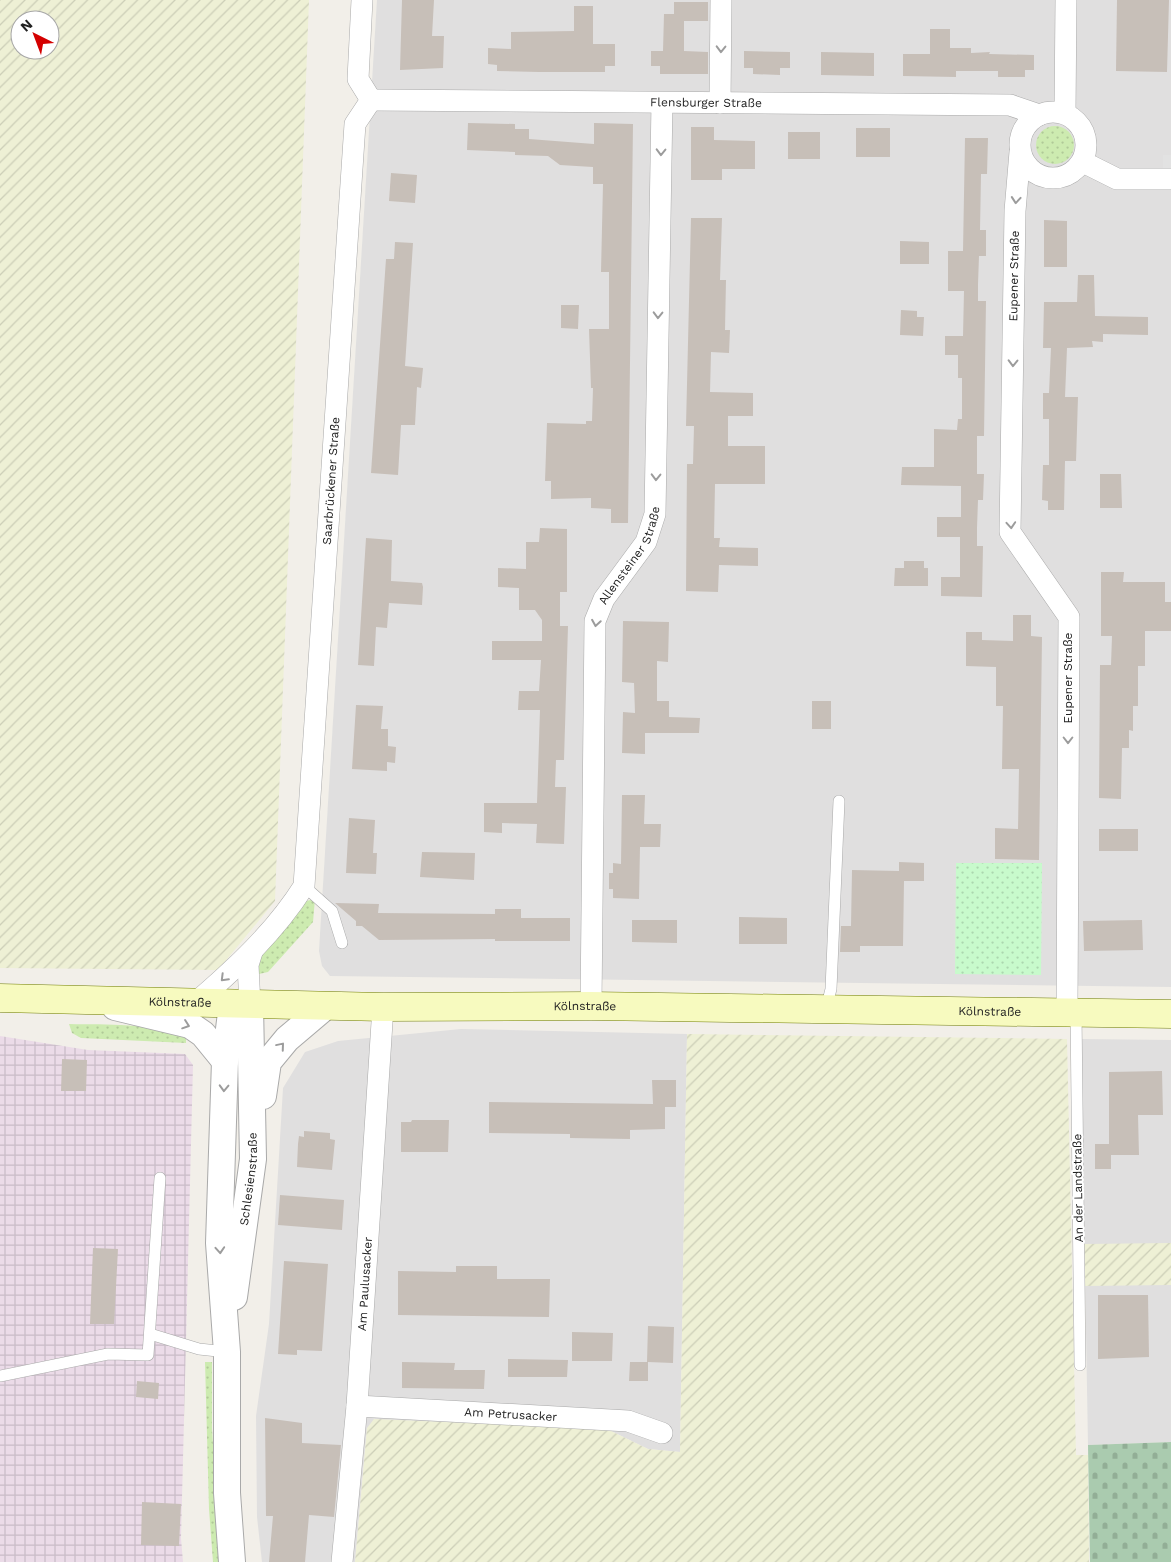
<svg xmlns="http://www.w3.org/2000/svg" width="1171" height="1562" font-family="'Work Sans',sans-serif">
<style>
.residential{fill:#e0dfdf}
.industrial{fill:url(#industrial-grid)}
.farmland{fill:url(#farmland-furrows);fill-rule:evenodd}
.grass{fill:url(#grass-dots)}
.cemetery{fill:url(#cemetery-stones)}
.park{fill:url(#park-dots)}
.parking{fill:#e2e2e2}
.building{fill:#c7bfb8}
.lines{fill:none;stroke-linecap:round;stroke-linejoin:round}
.service-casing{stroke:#a9a9a9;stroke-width:12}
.minor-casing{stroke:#a9a9a9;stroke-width:22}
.tertiary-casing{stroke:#a9a9a9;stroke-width:28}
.secondary-casing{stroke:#707d05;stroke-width:29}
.service{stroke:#fff;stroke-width:11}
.minor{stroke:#fff;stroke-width:21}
.tertiary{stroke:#fff;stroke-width:26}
.secondary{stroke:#f7fabf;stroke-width:28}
.oneway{stroke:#9c9c9c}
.labels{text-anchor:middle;stroke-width:4;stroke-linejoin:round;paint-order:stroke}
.street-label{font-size:12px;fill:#222;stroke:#fff}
</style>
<defs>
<pattern id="industrial-grid" width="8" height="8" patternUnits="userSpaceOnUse" patternTransform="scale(1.25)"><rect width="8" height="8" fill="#ebdbe8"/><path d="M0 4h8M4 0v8" fill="none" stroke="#c9bcc7"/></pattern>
<pattern id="farmland-furrows" width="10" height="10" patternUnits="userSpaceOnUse" patternTransform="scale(1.25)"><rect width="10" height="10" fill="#eef0d5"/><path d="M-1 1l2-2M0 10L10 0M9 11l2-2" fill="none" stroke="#ccceb7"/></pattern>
<pattern id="grass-dots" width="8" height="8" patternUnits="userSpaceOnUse" patternTransform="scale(1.25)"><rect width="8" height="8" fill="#cdebb0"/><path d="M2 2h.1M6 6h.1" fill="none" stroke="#b0c997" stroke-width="1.8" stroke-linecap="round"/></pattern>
<pattern id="cemetery-stones" width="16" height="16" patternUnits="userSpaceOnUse" patternTransform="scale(1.25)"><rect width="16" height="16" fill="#aacbaf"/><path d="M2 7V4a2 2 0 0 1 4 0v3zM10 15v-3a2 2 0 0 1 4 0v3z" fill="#92ae96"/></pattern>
<pattern id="park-dots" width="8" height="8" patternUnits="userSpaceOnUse" patternTransform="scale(1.25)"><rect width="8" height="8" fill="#c8facc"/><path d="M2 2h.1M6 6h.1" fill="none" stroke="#acd6af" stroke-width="1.8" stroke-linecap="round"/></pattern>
</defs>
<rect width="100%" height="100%" fill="#f2efe9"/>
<g class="residential">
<path d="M377,0H1171V987L330,976L322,966L319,951Z"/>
<path d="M461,1029L687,1034L680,1452L648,1449L607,1429L367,1428L355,1562H262L257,1517L256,1416L269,1324L283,1088L305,1052L338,1041Z"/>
<path d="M1081,1039L1171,1040V1442L1088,1445Z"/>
</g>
<path class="industrial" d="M0,1036L88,1050L185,1054L193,1065L181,1538L183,1562H0Z"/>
<g class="farmland">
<path d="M0,0H309L275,901L218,970L0,968ZM20,20H50V50H20Z"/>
<path d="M687,1034L1067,1039L1076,1455H1088L1089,1562H355L367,1428L374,1419L607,1429L648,1449L680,1452Z"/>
<path d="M1171,1243V1285L1085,1286L1084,1244Z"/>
</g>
<g class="grass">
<circle cx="1055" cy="145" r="19"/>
<path d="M315,899L313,922L268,972L259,974L258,960L306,901Z"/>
<path d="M69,1024C108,1025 150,1022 186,1038V1043L81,1038L72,1033Z"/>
<path d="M205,1362H212V1428L220,1562H213L209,1509Z"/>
</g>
<path class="cemetery" d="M1171,1442V1562H1090L1088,1445Z"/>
<path class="park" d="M956,863H1042L1041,975L955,974Z"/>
<rect class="parking" x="1163" y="155" width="8" height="14"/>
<g class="building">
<path d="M402,0H434L432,36H444L443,68L400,70Z"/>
<path d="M1117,0H1169L1167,72L1116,71Z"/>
<path d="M674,2H708V21H684V51L708,52V74H660V66H651V51H663L664,14H674Z"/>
<path d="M574,6H593V44H615V66H605V72H539L497,71V65L488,64V48L511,49V32L574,31Z"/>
<path d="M930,29H950V48H971V53L990,52L989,54L1034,55V70H1025V77H998V71H956V77L903,76V54H930Z"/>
<path d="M744,51L790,52V68H780V75L753,74V68H744Z"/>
<path d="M821,52L874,53V76L821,75Z"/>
<path d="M468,123L515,124V129H529V139L594,144V123L633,124L628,523H611V509L591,508V498L551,499V481H545L547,423L586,424V421H592L593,388H591L589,329H609V272H601L603,184H593V167L560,165L548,156L515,155V152L467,150Z"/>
<path d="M691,127H714V140L755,141V169H722V180H691Z"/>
<rect x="856" y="128" width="34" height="29"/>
<rect x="788" y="132" width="32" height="27"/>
<path d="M965,138H988L987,174H981L980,230H986V256H979L978,284V301H986L984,436H977V474H984L983,500H978L977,528V546H983L982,597L941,596V577H960V537H937V517H961V486L901,485L902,467H934V429L957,430L958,419H962V378H958V355H945V336H963L964,291H948V251H963Z"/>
<path d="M391,173L417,175L415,203L389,201Z"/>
<path d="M691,218H722L720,280H726L725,330H730L729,353L711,352L710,392L753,393V416H728V446H765V484H715L714,538H720L719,547L758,548V566L719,565L718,592L686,591L687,464H693L694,426H686Z"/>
<path d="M1044,220L1067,221V267H1044Z"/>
<path d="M900,241L929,242V264H900Z"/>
<path d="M395,242L413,243L405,366L423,368L421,388L417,387L415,425H401L398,475L371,473L386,259H394Z"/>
<path d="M1078,275H1094L1095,316L1148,317V335L1103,334V342L1092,341L1093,347L1067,348L1065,397H1078L1076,461H1065L1064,510H1048V501L1042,500L1043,465H1049V419H1043V393H1049L1051,348H1043L1044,302H1077Z"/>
<path d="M561,305H579L578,329L561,328Z"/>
<path d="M901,310L917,311V317H924L923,336L900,335Z"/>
<path d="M1100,474H1121L1122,508H1100Z"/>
<path d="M540,528L567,529V592H560V626H568L564,760H556L555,787H566L564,844L536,843L537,824L502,823V833L484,832V803H537L540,710H518L519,691H539L541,660H492V641H542V620L535,610H519V588L498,587V568L526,569V542H539Z"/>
<path d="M366,538L392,540L391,581L422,583L423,587L422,605L389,603L387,628L376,627L374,666L358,665Z"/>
<path d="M904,561H924V568H928V586H894L895,568H904Z"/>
<path d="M1101,572H1124L1123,582H1165V602H1171V631H1145V666H1138V706H1133V731L1129,730V748H1122L1121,799L1099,798L1100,665H1111L1112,636H1101Z"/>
<path d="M1013,615H1031V636L1042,637L1039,860L995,859V828L1018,829L1019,769H1002L1003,706H996V667L966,666V632H982V640L1013,641Z"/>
<path d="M623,621L669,622L668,662L657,661V701H669V717L700,718L699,733H645V754L622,753L623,712L635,713L634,683L622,682Z"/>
<rect x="812" y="701" width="19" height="28"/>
<path d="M356,705L383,706L381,729H388V746L396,747L395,763L387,762V771L352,769Z"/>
<path d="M622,795H645L644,824H661L660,847H640L639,899L613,898V889H609V873H613V863L621,864Z"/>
<path d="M349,818L375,820L373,853H377L376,874L346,873Z"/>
<rect x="1099" y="829" width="39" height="22"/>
<path d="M422,852L475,853L474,880L420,877Z"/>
<path d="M899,862L924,863V881H904L903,946H860V952H840L841,926H851L852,870L899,871Z"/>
<path d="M335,903L379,904L378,913L495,914V909H521V918H570V941H495V939L379,940L362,926H356V921Z"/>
<path d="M739,917L787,918V944H739Z"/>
<path d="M632,920H677V943L632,942Z"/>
<path d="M1142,920L1143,950L1084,951L1083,921Z"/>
<path d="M62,1059L87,1060L86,1091H61Z"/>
<path d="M1162,1071L1163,1115H1138L1139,1155H1111V1169H1095V1144H1109V1072Z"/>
<path d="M652,1080H676V1107H665V1129L630,1130V1139L570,1138V1134L489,1133V1102L653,1104Z"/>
<path d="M412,1120H449L448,1152H401V1122H411Z"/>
<path d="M304,1131L330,1133V1139L335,1140L332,1170L297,1167L298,1144L299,1136L304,1137Z"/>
<path d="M280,1195L344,1200L342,1230L278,1225Z"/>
<path d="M93,1248L118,1249L114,1324H90Z"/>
<path d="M284,1261L328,1264L322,1351L297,1350V1355L278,1354Z"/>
<path d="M456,1266H497V1279H550L549,1317L398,1315V1271L456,1272Z"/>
<path d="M1098,1295H1148L1149,1357L1098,1359Z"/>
<path d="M648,1326L674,1327L673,1363L648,1362V1381H629L630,1362H647Z"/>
<path d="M572,1332L613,1333L612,1361H572Z"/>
<path d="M508,1359L568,1360L567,1377H508Z"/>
<path d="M402,1362L455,1363L454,1370H485L484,1389L402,1388Z"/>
<path d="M137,1381L159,1383L158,1399L136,1397Z"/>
<path d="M265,1418L302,1423V1443L341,1445L334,1517L309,1515L305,1562H269L273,1516H266Z"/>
<path d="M142,1502L181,1504L179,1546L141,1545Z"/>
</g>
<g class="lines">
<g class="service-casing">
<g id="service">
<path d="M304,886L332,911L342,943"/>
<path d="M826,1009L831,989L839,801"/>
<path d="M1076,1012L1080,1365"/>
<path d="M150,1334L199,1349L227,1352"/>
<path d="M0,1376L108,1354L148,1355L160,1178"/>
</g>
</g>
<g class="minor-casing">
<g id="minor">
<path d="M362,0L358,79L371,100"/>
<path id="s1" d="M371,100L1010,105L1039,115"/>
<path d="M720,103L721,0"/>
<circle cx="1053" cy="145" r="33"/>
<path d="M1065,113L1066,0"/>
<path d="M1020,152L1015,211L1010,532L1069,617L1067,1013"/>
<path d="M1083,162L1117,179H1171"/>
<path id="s2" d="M194,1004C235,969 275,932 304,886L355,124L371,100"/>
<path d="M250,1005L248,965L252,952"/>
<path id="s3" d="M591,1006L595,621L604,599L646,542L655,514L662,103"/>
<path id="s4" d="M357,1406L628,1421L662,1433"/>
<path id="s5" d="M342,1562L357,1406L383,1007"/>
</g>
</g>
<g class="tertiary-casing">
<g id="tertiary">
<path d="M232,1005L225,1061L219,1243L227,1352V1493L232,1562"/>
<path d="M115,1007L190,1025L203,1034L225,1061"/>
<path d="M263,1096L268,1062L287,1039L326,1006"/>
<path id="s6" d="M234,1297L253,1159L250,1005"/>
</g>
</g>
<g class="secondary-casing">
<g id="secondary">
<path id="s7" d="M0,998L383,1007L591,1006L1171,1014"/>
</g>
</g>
<use href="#service" class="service"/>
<use href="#minor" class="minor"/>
<use href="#tertiary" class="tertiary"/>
<use href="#secondary" class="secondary"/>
</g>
<defs><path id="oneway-chevron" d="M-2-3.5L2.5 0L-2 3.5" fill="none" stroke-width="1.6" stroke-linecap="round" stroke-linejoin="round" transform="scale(1.25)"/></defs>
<g class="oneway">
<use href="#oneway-chevron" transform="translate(721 49) rotate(91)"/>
<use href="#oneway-chevron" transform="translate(661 152) rotate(91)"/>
<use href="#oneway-chevron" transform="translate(1016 200) rotate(95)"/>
<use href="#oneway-chevron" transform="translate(658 315) rotate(91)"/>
<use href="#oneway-chevron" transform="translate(1013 363) rotate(91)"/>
<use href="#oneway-chevron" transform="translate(656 477) rotate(91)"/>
<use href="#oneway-chevron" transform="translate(1011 525) rotate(86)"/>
<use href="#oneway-chevron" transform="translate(596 623) rotate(99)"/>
<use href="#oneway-chevron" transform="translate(1068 740) rotate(90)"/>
<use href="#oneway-chevron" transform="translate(224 978) rotate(135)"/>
<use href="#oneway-chevron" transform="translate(186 1025) rotate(19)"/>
<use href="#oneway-chevron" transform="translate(281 1046) rotate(-50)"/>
<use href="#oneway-chevron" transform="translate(224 1088) rotate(92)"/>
<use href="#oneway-chevron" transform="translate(220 1250) rotate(86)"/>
</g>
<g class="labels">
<g class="street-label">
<text dy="4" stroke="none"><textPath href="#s1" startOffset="335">Flensburger Straße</textPath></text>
<text transform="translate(1014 276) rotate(-89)" y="4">Eupener Straße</text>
<text dy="4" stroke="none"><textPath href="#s2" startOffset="568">Saarbrückener Straße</textPath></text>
<text dy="4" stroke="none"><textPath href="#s3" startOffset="460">Allensteiner Straße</textPath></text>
<text transform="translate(1068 678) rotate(-90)" y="4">Eupener Straße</text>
<text dy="4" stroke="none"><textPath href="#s7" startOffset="180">Kölnstraße</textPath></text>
<text dy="4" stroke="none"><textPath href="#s7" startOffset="585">Kölnstraße</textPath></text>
<text dy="4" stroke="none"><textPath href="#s7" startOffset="990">Kölnstraße</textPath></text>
<text dy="4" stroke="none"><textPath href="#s6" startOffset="119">Schlesienstraße</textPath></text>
<text transform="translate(1078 1188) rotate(-91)" y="4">An der Landstraße</text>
<text dy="4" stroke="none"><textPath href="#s5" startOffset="279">Am Paulusacker</textPath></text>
<text dy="4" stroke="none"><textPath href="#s4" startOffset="154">Am Petrusacker</textPath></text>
</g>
</g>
<g transform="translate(35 35) rotate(318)"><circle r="24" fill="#ffffff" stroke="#a7a7a7"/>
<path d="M0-4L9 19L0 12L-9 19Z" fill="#d40000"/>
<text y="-8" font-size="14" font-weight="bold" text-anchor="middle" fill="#222222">N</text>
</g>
</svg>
